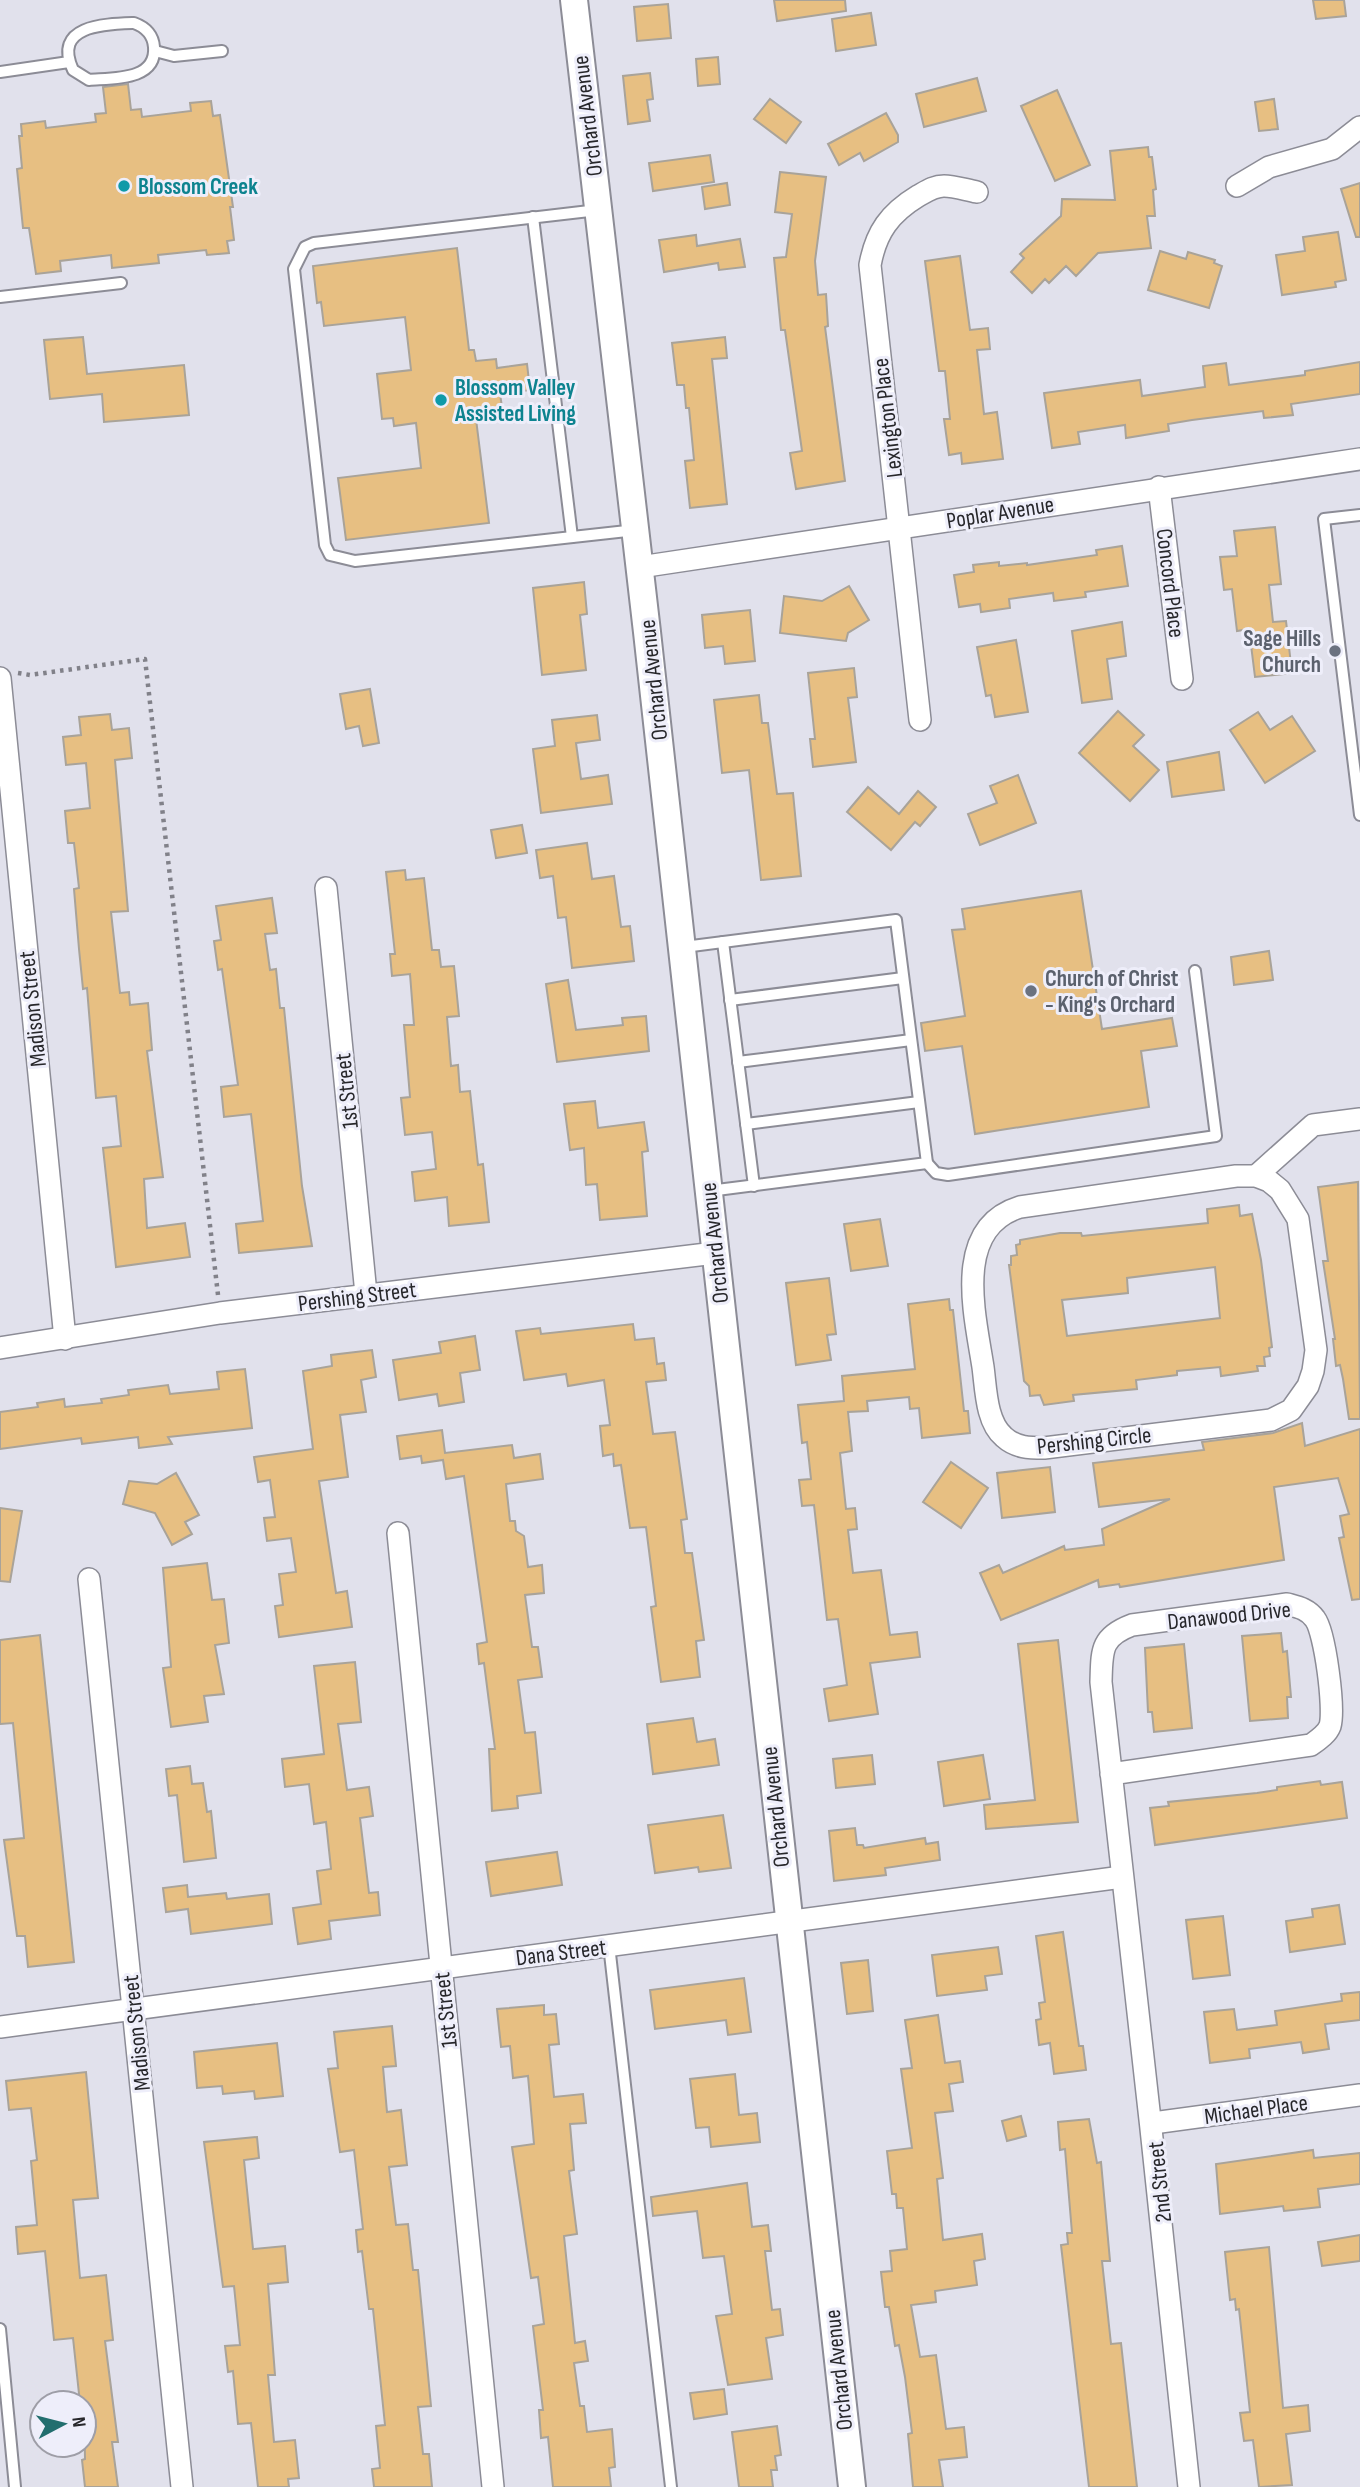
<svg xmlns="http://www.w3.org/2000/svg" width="1360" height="2487" font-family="'Sofia Sans Condensed',sans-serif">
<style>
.building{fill:#e7bf82;stroke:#a9a399;stroke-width:2;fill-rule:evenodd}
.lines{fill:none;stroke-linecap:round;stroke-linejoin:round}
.service-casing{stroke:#8c8c96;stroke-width:14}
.minor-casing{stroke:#8c8c96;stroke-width:24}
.tertiary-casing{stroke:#8c8c96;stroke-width:30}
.path{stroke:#818189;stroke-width:4.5;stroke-dasharray:3.5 5;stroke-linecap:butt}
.service{stroke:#fff;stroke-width:10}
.minor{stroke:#fff;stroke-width:21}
.tertiary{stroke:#fff;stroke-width:26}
.culture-dot{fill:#0f9aa8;stroke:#eeeefa;stroke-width:2.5}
.worship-dot{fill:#6b7280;stroke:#eeeefa;stroke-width:2.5}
.labels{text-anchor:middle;stroke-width:6;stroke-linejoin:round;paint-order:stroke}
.street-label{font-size:23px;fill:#27272b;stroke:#eeeefa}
.culture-label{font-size:23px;font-weight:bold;fill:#0d838f;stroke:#eeeefa;text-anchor:start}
.worship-label{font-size:23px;font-weight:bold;fill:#5b616d;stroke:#eeeefa;text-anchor:end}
</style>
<rect width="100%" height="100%" fill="#e1e1ec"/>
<g class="building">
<path d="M774,0H845L846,11L777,21Z"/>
<path d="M1313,0H1344L1346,16L1316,19Z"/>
<path d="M668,4L671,38L637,41L634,7Z"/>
<path d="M871,13L876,45L836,51L832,19Z"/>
<path d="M718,57L720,84L698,86L696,59Z"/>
<path d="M650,73L653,99L647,100L650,121L628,124L623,76Z"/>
<path d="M977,78L986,111L924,127L916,94Z"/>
<path d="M128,84L131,110L141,109L142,117L191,111L190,103L211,101L213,116L220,115L233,207H230L234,240L227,241L229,253L207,255L206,250L158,255L159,263L112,268L111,255L60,261L61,271L36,274L29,228H23L17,169L22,168L19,136H22L21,124L45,121L46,128L96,122L95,114L106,113L103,87Z"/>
<path d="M1057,90L1090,165L1055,181L1021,106Z"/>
<path d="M770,99L801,122L786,143L754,119Z"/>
<path d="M1274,99L1278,129L1259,131L1255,102Z"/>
<path d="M886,113L898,135V142L864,161L860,153L839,165L828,144Z"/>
<path d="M1148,147L1149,157H1152L1156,189L1153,190L1155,216H1147L1151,248L1098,253L1076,276L1066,266L1049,283L1045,279L1032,293L1011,272L1024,258L1020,254L1061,216L1062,199L1115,200L1110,151Z"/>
<path d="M710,155L714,182L653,191L649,163Z"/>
<path d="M780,172L826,177L815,261L818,295L826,294L828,326L825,327L845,481L796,489L790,453L802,451L785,330H781L774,258L786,257L792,214L775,212Z"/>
<path d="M727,183L730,205L705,209L702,187Z"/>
<path d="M1360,183V237H1356L1341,189Z"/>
<path d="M1338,232L1346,280L1335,282L1336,287L1282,295L1276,255L1305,251L1303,237Z"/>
<path d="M696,235L697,246L740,239L745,267L719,270L718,263L664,272L659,240Z"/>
<path d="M457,248L469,350H474L476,361L496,359L497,368L527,364L530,390L500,394L502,407L475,411L489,523L346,540L338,478L421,468L416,423L394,426L393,418L382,419L377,374L411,370L405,317L324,326L321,302L317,303L313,266Z"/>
<path d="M1160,251L1186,259L1188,252L1215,260L1214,263L1222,266L1209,308L1148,290Z"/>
<path d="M960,256L970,330L988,328L990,349L977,350L984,414L997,412L1003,459L962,464L961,453L949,455L944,419H950L945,371H939L925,261Z"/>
<path d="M83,337L87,374L184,365L189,415L104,422L102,394L50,399L44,340Z"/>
<path d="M725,337L727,358L712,359L727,504L690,508L685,461L694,460L689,408H686L684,385H677L672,343Z"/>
<path d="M1360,362V394L1291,404L1293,415L1264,418L1263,411L1192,420L1168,424L1169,431L1126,438L1125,425L1078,432L1080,444L1052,448L1044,393L1140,380L1142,396L1205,387L1203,366L1226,363L1229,385L1305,375V371Z"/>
<path d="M1275,527L1281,584L1269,585L1273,622L1286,621L1292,673L1255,677L1249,629L1237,631L1232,589L1224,590L1220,557L1237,556L1234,531Z"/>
<path d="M1122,546L1128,586L1085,592L1086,597L1054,601L1053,593L1009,599L1010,608L981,612L980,604L959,607L954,575L974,572L973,565L999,562V566L1027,563V565L1097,555L1096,550Z"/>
<path d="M584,582L587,614L580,615L586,670L542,675L533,588Z"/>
<path d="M849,586L869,620L848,633L846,641L780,633L784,596L822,601Z"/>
<path d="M750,610L755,661L725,664L723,646L705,648L702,615Z"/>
<path d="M1122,622L1126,656L1107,659L1112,699L1082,703L1072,631Z"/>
<path d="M1016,640L1028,712L995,717L991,695L986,696L977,647Z"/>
<path d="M854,668L857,697L848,698L856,762L813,767L810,739H815L808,673Z"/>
<path d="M370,689L379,743L363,746L359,726L346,729L340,694Z"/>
<path d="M759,695L762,723H768L777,794L793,793L801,876L761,880L749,770L722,773L714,700Z"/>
<path d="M1118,711L1144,735L1133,746L1159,770L1130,801L1079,753Z"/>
<path d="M1258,712L1270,730L1292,716L1315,751L1265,783L1230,730Z"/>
<path d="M110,714L112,730L129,728L132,758L115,760L128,911L111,912L120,993L129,992L130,1005L148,1003L152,1050L147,1051L163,1177L144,1179L147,1228L185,1223L190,1257L116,1267L103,1148L121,1146L116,1096L96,1098L87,988L83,989L79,949L74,889L79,888L74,843H68L65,811L90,808L86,763L66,765L63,737L81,735L79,717Z"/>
<path d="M597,715L600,740L576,743L581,779L608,775L612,804L541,813L533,749L555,746L552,720Z"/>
<path d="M1219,752L1224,790L1172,797L1167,762Z"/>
<path d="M1018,775L1036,823L980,845L968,814L997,803L990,786Z"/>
<path d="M868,787L899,814L918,791L936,807L920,826L915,822L891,850L847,812Z"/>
<path d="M522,825L527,853L496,858L491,830Z"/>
<path d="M587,843L592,879L614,876L621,927L630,926L634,961L572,968L566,917L558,918L553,876L540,878L536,850Z"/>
<path d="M405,870L406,880L424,878L432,950H439L441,967L454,966L459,1016L447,1017L451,1066L458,1065L460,1092L470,1091L478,1165L483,1164L489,1222L449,1226L447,1197L415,1201L412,1172L436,1169L432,1132L405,1135L401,1098L410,1097L404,1025H414L410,974L392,976L390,954H395L386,872Z"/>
<path d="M1081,891L1102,1029L1172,1018L1177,1046L1141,1051L1149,1107L975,1134L962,1046L925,1051L921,1023L965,1016L952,930L965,929L962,909Z"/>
<path d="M272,898L277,933L265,934L270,970L276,969L280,1008H284L302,1186L312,1246L239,1253L236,1224L263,1221L251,1114L224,1117L221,1087L238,1085L222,969L218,970L214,941L221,940L216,906Z"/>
<path d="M1269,951L1273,980L1234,985L1231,957Z"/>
<path d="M568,980L576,1030L623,1025L622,1018L646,1016L649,1051L557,1062L546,984Z"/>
<path d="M595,1101L598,1128L644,1122L648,1151L642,1152L647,1216L600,1220L597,1184L586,1185L584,1148L570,1150L564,1104Z"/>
<path d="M1358,1182L1360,1419H1349L1343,1379L1340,1365L1336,1366L1333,1339H1335L1323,1261H1328L1318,1187Z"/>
<path d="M1239,1205L1240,1216L1252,1214L1261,1260L1272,1347L1269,1348L1270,1356L1264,1357L1265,1366H1257L1258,1371L1221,1376L1220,1367L1177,1371V1375L1136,1380L1137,1389L1073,1395L1074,1401L1044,1405L1040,1395L1030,1396L1029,1386L1024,1381L1009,1265H1011V1256L1017,1255L1016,1245L1020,1244V1240L1060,1233H1081L1082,1236L1208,1223L1207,1209ZM1215,1267L1220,1318L1067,1336L1062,1300L1128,1293L1127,1278Z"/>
<path d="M880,1219L888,1266L851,1271L844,1224Z"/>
<path d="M829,1278L836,1334L827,1335L831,1360L796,1365L786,1283Z"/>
<path d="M949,1299L950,1310H953L964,1411H968L970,1433L922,1438L919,1408L910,1409L909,1397L867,1401L868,1411L848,1412L852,1451L840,1453L846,1509L855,1508L857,1529L848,1530L853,1573L881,1570L890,1635L917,1632L920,1657L870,1663L878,1714L829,1721L824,1689L847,1685L838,1619L827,1620L814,1505L802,1506L799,1480L811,1479L807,1442L802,1443L798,1405L844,1401L842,1376L915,1369L908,1304Z"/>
<path d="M633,1324L635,1340L654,1338L657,1364L664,1363L666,1380L646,1382L653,1434L675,1432L687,1519L681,1520L685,1553H692L704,1640L696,1641L700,1677L661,1682L651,1607L656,1606L646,1527L630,1528L621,1465L614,1466L613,1454L603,1456L600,1426L610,1425L604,1380L568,1386L566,1374L524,1380L516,1331L540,1328L541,1334Z"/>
<path d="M475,1336L480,1370L460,1373L464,1402L439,1406L437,1394L399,1400L393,1360L441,1353L439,1342Z"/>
<path d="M372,1350L376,1377L361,1380L366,1412L340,1415L348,1477L319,1481L336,1593L347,1591L352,1627L279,1637L275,1606L283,1605L279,1574L296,1572L291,1538L267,1541L264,1518L275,1517L270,1480L258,1482L254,1457L313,1449L303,1371L332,1366L331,1355Z"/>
<path d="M245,1369L252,1428L168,1437L172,1444L139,1448L138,1437L82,1444L81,1438L0,1449V1412L38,1407L37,1403L64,1399L65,1407L102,1403L101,1399L129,1395L128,1390L168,1385L170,1394L219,1389L217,1372Z"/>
<path d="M1302,1423L1305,1446L1360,1429V1599L1352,1600L1339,1538L1344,1537L1340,1516L1349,1514L1338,1478L1274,1487L1284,1560L1120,1587L1119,1584L1099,1587L1098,1580L1001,1620L980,1573L999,1565L1003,1573L1064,1546L1065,1550L1104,1545L1102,1529L1170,1499L1099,1507L1093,1463L1204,1450L1202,1442L1273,1433Z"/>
<path d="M442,1430L445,1453L512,1445L514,1458L540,1454L543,1479L506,1484L510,1521H515L516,1531L524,1536L528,1567L542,1565L544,1593L525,1595L532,1647H538L542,1677L518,1680L525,1733L535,1732L541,1793L517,1796L518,1808L492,1811L489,1749H495L484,1663L479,1664L477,1644L487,1642L464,1476L446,1479L443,1460L422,1463L421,1456L400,1459L397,1436Z"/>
<path d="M951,1462L988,1488L961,1528L923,1502Z"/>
<path d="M1050,1467L1055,1512L1002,1518L997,1473Z"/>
<path d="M176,1473L199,1515L185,1522L192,1534L172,1545L155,1513L123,1504L129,1481L157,1484Z"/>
<path d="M0,1508L22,1511L10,1582L0,1581Z"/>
<path d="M207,1563L212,1600L224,1599L229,1643L215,1645L224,1694L204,1696L208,1722L171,1727L163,1668L171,1667L163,1568Z"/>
<path d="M1281,1633L1283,1652L1287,1651L1291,1697H1287L1288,1718L1250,1721L1242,1636Z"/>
<path d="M40,1635L74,1962L28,1967L25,1936H17L4,1840L24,1838L13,1723L0,1724V1640Z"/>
<path d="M1058,1640L1078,1822L986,1829L984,1805L1035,1800L1018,1644Z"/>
<path d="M1184,1644L1192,1728L1154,1732L1152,1712H1148L1145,1648Z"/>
<path d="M355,1662L361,1722L338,1724L347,1790L369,1787L373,1816L360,1818L369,1893L378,1892L380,1915L329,1921L331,1939L298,1944L293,1908L321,1904L317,1871L331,1869L326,1822L314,1824L309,1784L285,1787L282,1759L324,1754L314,1666Z"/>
<path d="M693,1718L697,1742L715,1739L719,1765L653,1774L647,1724Z"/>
<path d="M872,1755L875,1784L836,1788L833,1759Z"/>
<path d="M983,1755L990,1799L944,1806L938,1762Z"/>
<path d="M190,1766L192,1784L203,1783L207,1812L211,1811L216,1858L184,1862L177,1795L169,1796L166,1769Z"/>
<path d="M1320,1781L1321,1785L1342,1782L1347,1818L1155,1845L1150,1808L1169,1806L1168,1802L1257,1793L1277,1790V1787Z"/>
<path d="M723,1815L731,1868L699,1872L698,1867L655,1873L648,1825Z"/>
<path d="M855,1828L857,1845H863L864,1848L925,1838L926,1844L938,1842L940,1860L885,1868L886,1875L834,1881L829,1831Z"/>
<path d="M557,1852L562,1885L491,1896L486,1862Z"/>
<path d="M187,1885L188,1897L226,1893L227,1899L269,1894L272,1924L191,1934L188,1909L166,1912L163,1888Z"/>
<path d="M1339,1905L1345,1944L1290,1952L1286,1921L1313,1917L1312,1909Z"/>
<path d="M1223,1916L1230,1975L1193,1979L1186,1920Z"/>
<path d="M1063,1932L1079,2046H1083L1086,2070L1054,2074L1050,2043L1039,2045L1036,2020L1041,2019L1039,2003L1045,2002L1036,1936Z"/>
<path d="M998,1947L1002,1974L985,1976L987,1990L937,1996L932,1955Z"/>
<path d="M868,1960L873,2011L847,2014L841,1963Z"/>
<path d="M744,1978L751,2032L728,2035L726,2020L655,2029L650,1990Z"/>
<path d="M1360,1992V2020L1325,2024L1329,2049L1303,2053L1301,2042L1249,2049L1250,2058L1210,2063L1204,2012L1234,2009L1237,2030L1277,2025L1275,2011L1342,2001L1341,1994Z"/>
<path d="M544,2005V2015L556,2014L559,2044L549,2045L554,2097L583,2094L586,2123L570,2124L574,2170L569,2171L577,2234L564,2236L575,2343L585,2341L588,2361L574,2363L580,2406H584L587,2432L612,2429L615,2467L609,2468L611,2487H553L548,2437L541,2438L539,2410H543L533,2326L544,2324L538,2277L531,2278L512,2147L534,2144L528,2076L513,2078L510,2046L501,2047L497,2009Z"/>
<path d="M938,2015L945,2063L960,2061L963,2082L949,2084L953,2111L935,2113L943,2178L937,2179L943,2240L982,2234L985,2259L974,2261L977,2285L935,2291L936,2302L911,2305L920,2357L936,2355L946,2429L964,2427L967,2457L939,2460L943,2487H913L908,2434L912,2433L905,2377L899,2345L895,2346L889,2307H885L881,2272L892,2271L890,2251L907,2249L903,2208H897L896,2194H892L887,2151L912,2148L901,2069L912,2068L905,2020Z"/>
<path d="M392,2026L396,2066L383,2067L387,2112L401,2110L407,2165L389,2167L396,2225L408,2224L413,2270H418L431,2406L418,2407L423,2454H429L432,2487H374L372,2469L380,2468L376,2426L385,2425L373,2309H369L362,2251L358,2252L356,2230L363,2229L354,2150L340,2152L328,2069L338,2068L334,2032Z"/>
<path d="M277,2043L283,2096L255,2099L254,2091L223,2094L222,2086L197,2088L194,2052Z"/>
<path d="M86,2072L98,2198L73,2200L80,2278L106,2275L113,2340L105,2341L118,2442H112L118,2487H85L82,2460L85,2459L84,2403H80L73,2338L54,2340L45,2251L18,2254L16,2227L37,2225L31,2161L37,2160L31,2108L9,2110L6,2081Z"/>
<path d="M735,2074L739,2115L757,2113L760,2142L711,2147L709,2127L696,2128L690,2079Z"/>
<path d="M1021,2116L1026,2136L1007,2141L1002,2121Z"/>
<path d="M1089,2119L1097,2163L1101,2162L1110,2261H1102L1111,2344L1121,2343L1137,2487H1089L1061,2245L1068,2244L1067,2233H1072L1065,2149L1060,2150L1058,2122Z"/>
<path d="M257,2137L259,2158L244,2160L253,2249L285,2246L288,2282L268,2284L275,2375H268L274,2442L295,2440L299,2478L288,2479L289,2487H258L251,2423L238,2424L233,2371L228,2372L225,2346L240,2345L234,2286L223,2287L204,2142Z"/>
<path d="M1313,2150L1314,2158L1360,2153V2184L1318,2189L1320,2207L1284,2211L1283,2206L1220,2214L1216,2164Z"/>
<path d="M747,2183L752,2227L768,2225L771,2251H765L772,2310L780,2309L783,2335L766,2338L772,2379L728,2385L716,2316L732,2314L724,2256L703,2258L697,2211L653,2216L651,2197Z"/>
<path d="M1360,2235V2261L1322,2266L1318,2242Z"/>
<path d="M1269,2247L1283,2408L1308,2405L1310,2431L1286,2434L1292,2485L1259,2487L1253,2440L1244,2441L1240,2413L1250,2412L1239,2309L1236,2310L1235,2299L1230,2300L1225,2252Z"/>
<path d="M724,2389L727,2414L694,2419L690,2393Z"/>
<path d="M777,2426L781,2455L775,2456L777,2470H771L773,2487H739L732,2432Z"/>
</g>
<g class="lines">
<g class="service-casing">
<g id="service">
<path d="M134,23C145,27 153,34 154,47C157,81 112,78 89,80L73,70C52,25 105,24 134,23Z"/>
<path d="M155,51L174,56L222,51"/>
<path d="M0,72L69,62"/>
<path d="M598,210L314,243L305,247L294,269L325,545L330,555L355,561L636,530"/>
<path d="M533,217L572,537"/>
<path d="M0,297L121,283"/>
<path d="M1360,515L1324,519L1360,815"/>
<path d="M723,942L754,1186"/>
<path d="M684,947L896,920L927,1163L709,1191"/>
<path d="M730,1000L903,978"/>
<path d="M738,1062L911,1040"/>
<path d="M746,1124L919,1102"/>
<path d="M927,1163L936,1173L948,1175L1216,1136L1195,971"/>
<path d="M609,1945L671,2487"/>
<path d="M0,2329L15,2487"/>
</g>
</g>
<g class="minor-casing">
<g id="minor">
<path d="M1237,186L1269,167L1332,149L1360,127"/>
<path d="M1159,487L1182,679"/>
<path d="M640,567L1360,459"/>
<path d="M0,678L65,1339"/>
<path d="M920,720L870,265C876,232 890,213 918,196C927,191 934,186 944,186C954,186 966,190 977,192"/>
<path d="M326,888L366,1294"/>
<path d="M1236,1176H1256L1269,1181L1280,1190L1298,1219L1316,1350L1313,1371L1308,1386L1291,1410L1271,1420L1044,1448C1030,1448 1016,1448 1004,1437C986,1422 986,1389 983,1367C975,1315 952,1228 1020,1207Z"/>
<path d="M1256,1176L1313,1125L1360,1119"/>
<path d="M0,1348L220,1313L715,1253"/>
<path d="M398,1533L493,2487"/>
<path d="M89,1579L182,2487"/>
<path d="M1111,1774L1311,1745C1318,1740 1327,1734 1330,1726C1335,1709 1325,1632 1315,1619C1308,1609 1298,1607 1287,1604L1132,1625C1100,1637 1102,1651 1101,1682C1131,1951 1162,2218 1189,2487"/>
<path d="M0,2027L1122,1877"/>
<path d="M1153,2123L1360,2095"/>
</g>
</g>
<g class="tertiary-casing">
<path id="tertiary" d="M574,0L647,632L852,2487"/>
</g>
<path class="path" d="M18,673L30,675L145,659L218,1295"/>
<use href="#service" class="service"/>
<use href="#minor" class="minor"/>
<use href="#tertiary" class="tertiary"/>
</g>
<g class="culture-dot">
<circle cx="124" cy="186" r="7"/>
<circle cx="441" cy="400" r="7"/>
</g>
<g class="worship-dot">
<circle cx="1335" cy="651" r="7"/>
<circle cx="1031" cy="991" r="7"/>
</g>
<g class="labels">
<g class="street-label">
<text transform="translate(587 116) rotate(-97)" y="8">Orchard Avenue</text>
<text transform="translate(887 418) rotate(-97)" y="8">Lexington Place</text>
<text transform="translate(1000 512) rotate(-9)" y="8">Poplar Avenue</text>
<text transform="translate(1171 583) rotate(83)" y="8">Concord Place</text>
<text transform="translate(653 680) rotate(-96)" y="8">Orchard Avenue</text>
<text transform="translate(32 1009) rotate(-96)" y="8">Madison Street</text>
<text transform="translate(346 1091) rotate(-96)" y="8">1st Street</text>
<text transform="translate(714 1243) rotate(-96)" y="8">Orchard Avenue</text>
<text transform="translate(357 1296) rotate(-7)" y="8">Pershing Street</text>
<text transform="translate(1094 1440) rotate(-6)" y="8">Pershing Circle</text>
<text transform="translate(1229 1615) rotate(-6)" y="8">Danawood Drive</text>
<text transform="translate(775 1807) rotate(-96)" y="8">Orchard Avenue</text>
<text transform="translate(561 1952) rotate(-7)" y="8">Dana Street</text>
<text transform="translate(445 2010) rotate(-96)" y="8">1st Street</text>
<text transform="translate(136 2033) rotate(-96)" y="8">Madison Street</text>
<text transform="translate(1256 2109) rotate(-8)" y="8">Michael Place</text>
<text transform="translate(1159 2182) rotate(-96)" y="8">2nd Street</text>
<text transform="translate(838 2370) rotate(-96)" y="8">Orchard Avenue</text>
</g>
<g class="culture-label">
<text x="138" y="194">Blossom Creek</text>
<text x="455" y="395">Blossom Valley<tspan x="455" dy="26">Assisted Living</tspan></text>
</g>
<g class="worship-label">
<text x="1321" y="646">Sage Hills<tspan x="1321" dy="26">Church</tspan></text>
<text x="1045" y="986" text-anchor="start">Church of Christ<tspan x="1045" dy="26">- King's Orchard</tspan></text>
</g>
</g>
<g transform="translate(63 2424) rotate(83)"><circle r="33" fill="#eeeefa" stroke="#9e9ea7" stroke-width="2"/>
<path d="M0-5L12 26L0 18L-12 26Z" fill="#226e6e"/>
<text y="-10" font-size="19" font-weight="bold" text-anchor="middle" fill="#27272b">N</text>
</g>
</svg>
